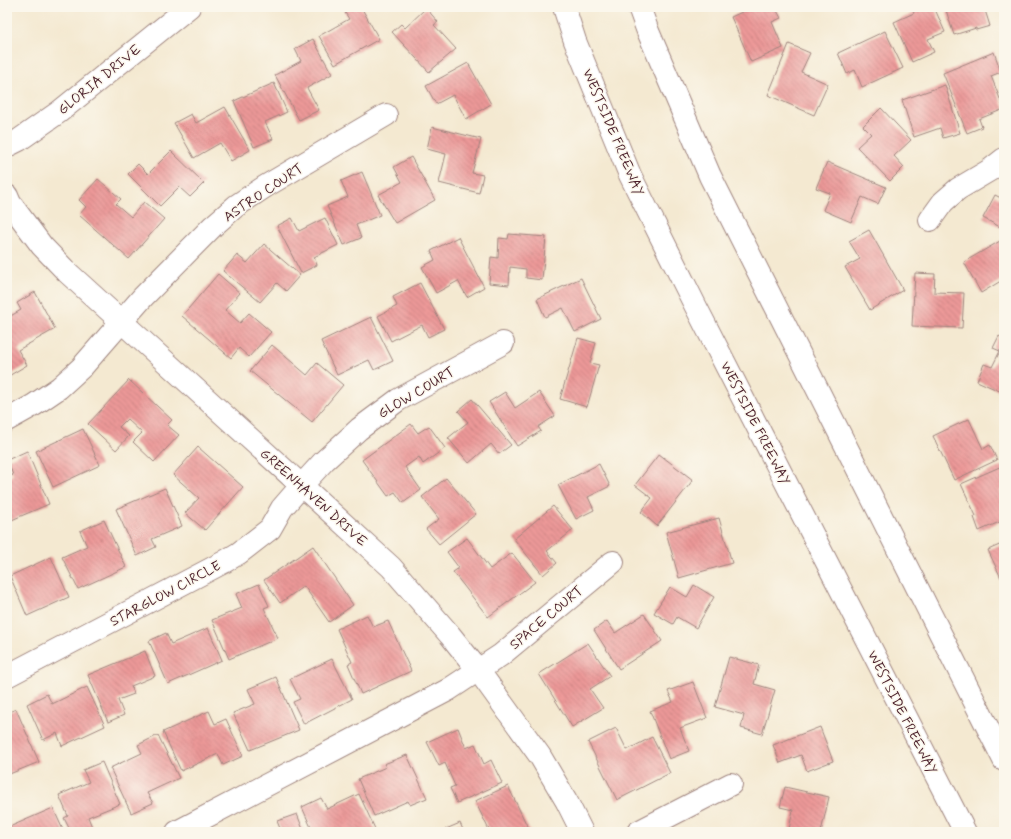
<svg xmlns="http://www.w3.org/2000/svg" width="1011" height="839" font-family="Mynerve,sans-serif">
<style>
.building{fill:url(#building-back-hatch)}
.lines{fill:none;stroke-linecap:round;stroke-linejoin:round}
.minor-casing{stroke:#9f847e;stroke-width:24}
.highway-casing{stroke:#9f847e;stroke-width:24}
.minor{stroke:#fff;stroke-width:22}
.highway{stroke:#fff;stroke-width:22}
.labels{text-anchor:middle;stroke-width:3;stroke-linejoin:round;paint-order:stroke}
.street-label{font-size:14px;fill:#4a1f2b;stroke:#fbf7ec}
</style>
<defs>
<pattern id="building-back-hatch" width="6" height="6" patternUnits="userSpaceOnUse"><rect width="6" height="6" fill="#ec9998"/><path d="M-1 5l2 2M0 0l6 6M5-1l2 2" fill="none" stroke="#c17c7c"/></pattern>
</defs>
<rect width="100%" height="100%" fill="#fbf7ec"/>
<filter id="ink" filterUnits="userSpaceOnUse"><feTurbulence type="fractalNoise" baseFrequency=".025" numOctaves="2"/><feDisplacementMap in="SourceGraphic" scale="8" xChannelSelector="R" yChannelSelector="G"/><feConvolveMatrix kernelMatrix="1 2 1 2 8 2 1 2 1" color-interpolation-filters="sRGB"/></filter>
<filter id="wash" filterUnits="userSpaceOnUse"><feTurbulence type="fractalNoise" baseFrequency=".012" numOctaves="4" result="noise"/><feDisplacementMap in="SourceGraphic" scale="16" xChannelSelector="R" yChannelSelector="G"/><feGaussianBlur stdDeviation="0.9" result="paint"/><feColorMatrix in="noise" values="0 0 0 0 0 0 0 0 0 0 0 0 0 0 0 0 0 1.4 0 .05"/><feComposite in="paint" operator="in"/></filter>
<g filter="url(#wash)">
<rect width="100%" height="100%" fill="#f4e9d1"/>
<g id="blocks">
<g class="building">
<path d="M350,7H361L379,39L335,64L319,36L349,19L344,11Z"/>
<path d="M753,7H775L781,18L772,22L783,48L751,62L731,17Z"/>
<path d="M911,7H934L945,32L928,39L934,52L912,62L894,22L914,13Z"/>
<path d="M945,7H984L990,26L976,30V28L954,35Z"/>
<path d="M426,8L438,22L434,25L456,49L429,72L392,32L401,24L405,28Z"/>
<path d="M885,31L903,68L862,87L855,70L847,74L838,53Z"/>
<path d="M313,39L332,74L307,88L319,110L299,120L275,75L301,61L295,49Z"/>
<path d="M789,44L810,53L801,72L828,84L814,115L768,95Z"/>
<path d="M994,52L1001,72L991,76L1004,109L979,119L982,127L967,133L943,73Z"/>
<path d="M468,63L491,104L466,119L453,95L436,104L426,86Z"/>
<path d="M274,83L287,112L265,122L273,139L254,147L234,101Z"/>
<path d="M945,85L960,133L943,138L940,128L914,137L902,100Z"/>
<path d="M225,107L250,150L231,161L220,143L194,158L174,123L191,114L196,123Z"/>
<path d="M881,108L911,140L894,156L904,167L890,181L857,147L871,134L863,126Z"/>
<path d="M432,127L481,139L472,173L483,175L479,193L439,183L446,154L427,149Z"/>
<path d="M171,151L204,183L190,197L179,187L160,206L128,174L138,164L148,174Z"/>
<path d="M411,157L435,200L395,223L378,195L402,182L394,167Z"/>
<path d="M827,162L886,187L878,204L862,197L851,222L823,210L830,193L816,188Z"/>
<path d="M362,172L380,215L356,225L361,238L344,245L327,206L348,197L341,181Z"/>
<path d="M98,179L121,199L116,204L131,217L144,202L164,219L129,259L79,215L86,207L79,200Z"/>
<path d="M995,195L1003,199L1004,196V229L983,218Z"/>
<path d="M292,218L299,231L325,218L338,245L314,257L317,265L301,273L277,226Z"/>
<path d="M869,230L903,290L870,310L845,267L860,259L849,241Z"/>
<path d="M509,234L546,237L542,280L526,278V269L510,267L509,285L489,283L491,257L498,258L499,238L508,239Z"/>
<path d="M458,237L484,287L467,297L458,281L436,293L422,267L435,260L431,251Z"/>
<path d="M1000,241L1004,249V279L981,293L964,262Z"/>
<path d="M264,244L300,275L286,291L277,283L260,302L223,271L237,255L247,263Z"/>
<path d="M915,273L935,274L934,292L964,293L962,328L912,326Z"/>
<path d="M218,274L240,293L225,310L240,323L249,313L271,332L249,357L239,348L231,358L182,316Z"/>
<path d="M581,278L601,319L575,332L563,308L545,317L537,299Z"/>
<path d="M420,283L444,329L428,337L422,325L391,341L378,316L397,306L393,297Z"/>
<path d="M35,292L55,329L18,350L27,365L7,377V318L21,310L17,303Z"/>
<path d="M371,317L393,361L374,370L369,360L337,375L321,341Z"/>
<path d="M999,336L1004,339V393L977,381L984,364L992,367L1000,351L993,348Z"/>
<path d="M578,338L596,343L590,363L599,365L587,407L560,399Z"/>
<path d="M272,345L307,375L317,363L343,385L312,422L250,371Z"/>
<path d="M129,380L172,420L167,425L179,435L154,462L133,442L142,433L127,419L119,427L129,436L116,450L88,424Z"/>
<path d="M505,392L515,408L539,392L555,416L538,427L541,431L517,446L489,402Z"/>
<path d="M472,399L511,445L499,454L491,444L469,463L448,438L468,422L458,411Z"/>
<path d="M969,419L983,449L990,445L997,460L954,480L933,436Z"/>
<path d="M411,424L418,433L429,426L445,448L423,464L419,457L405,467L421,490L403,503L395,492L388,496L362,460Z"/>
<path d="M83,429L100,465L53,487L36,451Z"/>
<path d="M198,447L243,487L205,530L185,513L199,498L173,475Z"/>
<path d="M27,451L49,504L7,522V478L13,475L7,460Z"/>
<path d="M659,454L693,480L657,526L641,512L652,498L635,485Z"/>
<path d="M599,464L610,486L588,497L594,510L576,519L558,485Z"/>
<path d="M1002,466L1004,470V488L1000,490L1004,499V520L979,531L974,517L976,516L961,484Z"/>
<path d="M446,478L476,514L439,544L426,529L439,519L422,497Z"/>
<path d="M165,488L182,526L152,539L156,547L137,556L116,509Z"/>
<path d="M553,506L573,530L547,551L557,563L543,575L514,539Z"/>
<path d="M719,518L732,563L679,578L666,532Z"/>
<path d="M104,520L126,567L78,589L62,557L87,546L80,531Z"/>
<path d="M467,538L490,569L512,553L535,582L488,617L453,572L459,568L447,552Z"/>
<path d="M1004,543V576L1001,578L988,550Z"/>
<path d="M313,546L353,605L329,622L304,586L280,603L264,580Z"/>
<path d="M51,557L69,597L27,616L10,576Z"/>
<path d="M259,584L269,606L264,608L278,638L229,659L212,620L242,608L236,594Z"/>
<path d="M694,585L714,597L696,628L677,617L673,624L654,613L670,587L687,597Z"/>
<path d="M644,614L662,641L619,669L594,630L607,621L615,633Z"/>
<path d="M367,615L373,627L388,621L411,671L361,694L348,664L352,662L337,629Z"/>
<path d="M208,628L222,660L168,684L149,641L166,633L171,644Z"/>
<path d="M588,643L610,676L590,689L603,708L572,727L539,674Z"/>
<path d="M145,651L155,676L131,686L134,694L118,700L124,715L108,722L88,675Z"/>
<path d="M729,657L759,665L754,684L775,690L762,734L741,728L744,715L715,707Z"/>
<path d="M332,659L352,699L304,724L293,702L300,699L290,679Z"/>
<path d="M276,677L299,730L250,750L233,713L255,704L248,689Z"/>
<path d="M693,682L707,718L680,728L689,751L669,759L650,711L673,702L668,691Z"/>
<path d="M87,687L105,726L62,746L57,733L43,740L27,704L47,694L52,704Z"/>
<path d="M16,709L39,762L7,775V713Z"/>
<path d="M209,711L215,724L226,719L243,756L223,765L218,754L181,771L163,732Z"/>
<path d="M820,727L833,761L807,771L801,755L780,763L773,745Z"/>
<path d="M458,728L466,748L475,744L484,764L491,760L502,783L457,803L450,788L455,786L445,763L439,766L427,742Z"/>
<path d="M616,728L627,750L652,737L670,773L617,800L588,742Z"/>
<path d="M158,735L179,778L147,793L153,803L131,813L110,768L142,753L138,745Z"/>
<path d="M407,755L427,798L410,805L408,801L374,816L358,779L386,767L384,764Z"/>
<path d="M102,762L120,804L88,817L94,832H71L64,818L68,816L59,795L89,782L83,770Z"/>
<path d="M508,786L530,832H484L489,830L475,801Z"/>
<path d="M785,787L829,797L821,832H797V831L789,829L793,810L780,807Z"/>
<path d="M359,794L376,831L373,832H313L302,807L321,798L327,809Z"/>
<path d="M53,808L64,832H7V828Z"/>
<path d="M297,814L304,832H277L281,831L277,821Z"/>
<path d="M460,823L464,832H439Z"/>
</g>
</g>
</g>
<g filter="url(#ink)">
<use href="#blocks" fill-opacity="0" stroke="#9f847e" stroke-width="1"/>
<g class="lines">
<g class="minor-casing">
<g id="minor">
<path d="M7,146L19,140L59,112L189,7"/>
<path d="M7,196L10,203L42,246L67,272L391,567L450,635L478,670L540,756L567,802L582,832"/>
<path d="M930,220L943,202L958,189L990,170L1004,159"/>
<path d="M7,420L34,405L59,388L82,367L143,297L213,226L236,206L266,186L386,115"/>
<path d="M7,676L224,562L239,553L270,529L282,508L302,485L324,461L359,429L398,400L503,343"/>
<path d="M177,832L448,690L501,655L613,562"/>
<path d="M638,832L731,784"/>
</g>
</g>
<g class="highway-casing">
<g id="highway">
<path d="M564,7L575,41L630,175L695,305L965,832"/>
<path d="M639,7L647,29L710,176L1004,760"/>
</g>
</g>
<use href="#minor" class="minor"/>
<use href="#highway" class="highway"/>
</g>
</g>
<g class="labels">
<g class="street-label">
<text transform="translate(99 79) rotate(-39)" y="5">GLORIA DRIVE</text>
<text transform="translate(614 132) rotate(67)" y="5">WESTSIDE FREEWAY</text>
<text transform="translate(263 192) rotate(-34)" y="5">ASTRO COURT</text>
<text transform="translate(416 392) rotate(-31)" y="5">GLOW COURT</text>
<text transform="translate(756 423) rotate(63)" y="5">WESTSIDE FREEWAY</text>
<text transform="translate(314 497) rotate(42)" y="5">GREENHAVEN DRIVE</text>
<text transform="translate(165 593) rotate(-28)" y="5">STARGLOW CIRCLE</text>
<text transform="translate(546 617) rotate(-40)" y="5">SPACE COURT</text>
<text transform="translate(903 712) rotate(63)" y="5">WESTSIDE FREEWAY</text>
</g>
</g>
<rect width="1011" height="839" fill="none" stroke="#fbf7ec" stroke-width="24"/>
</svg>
